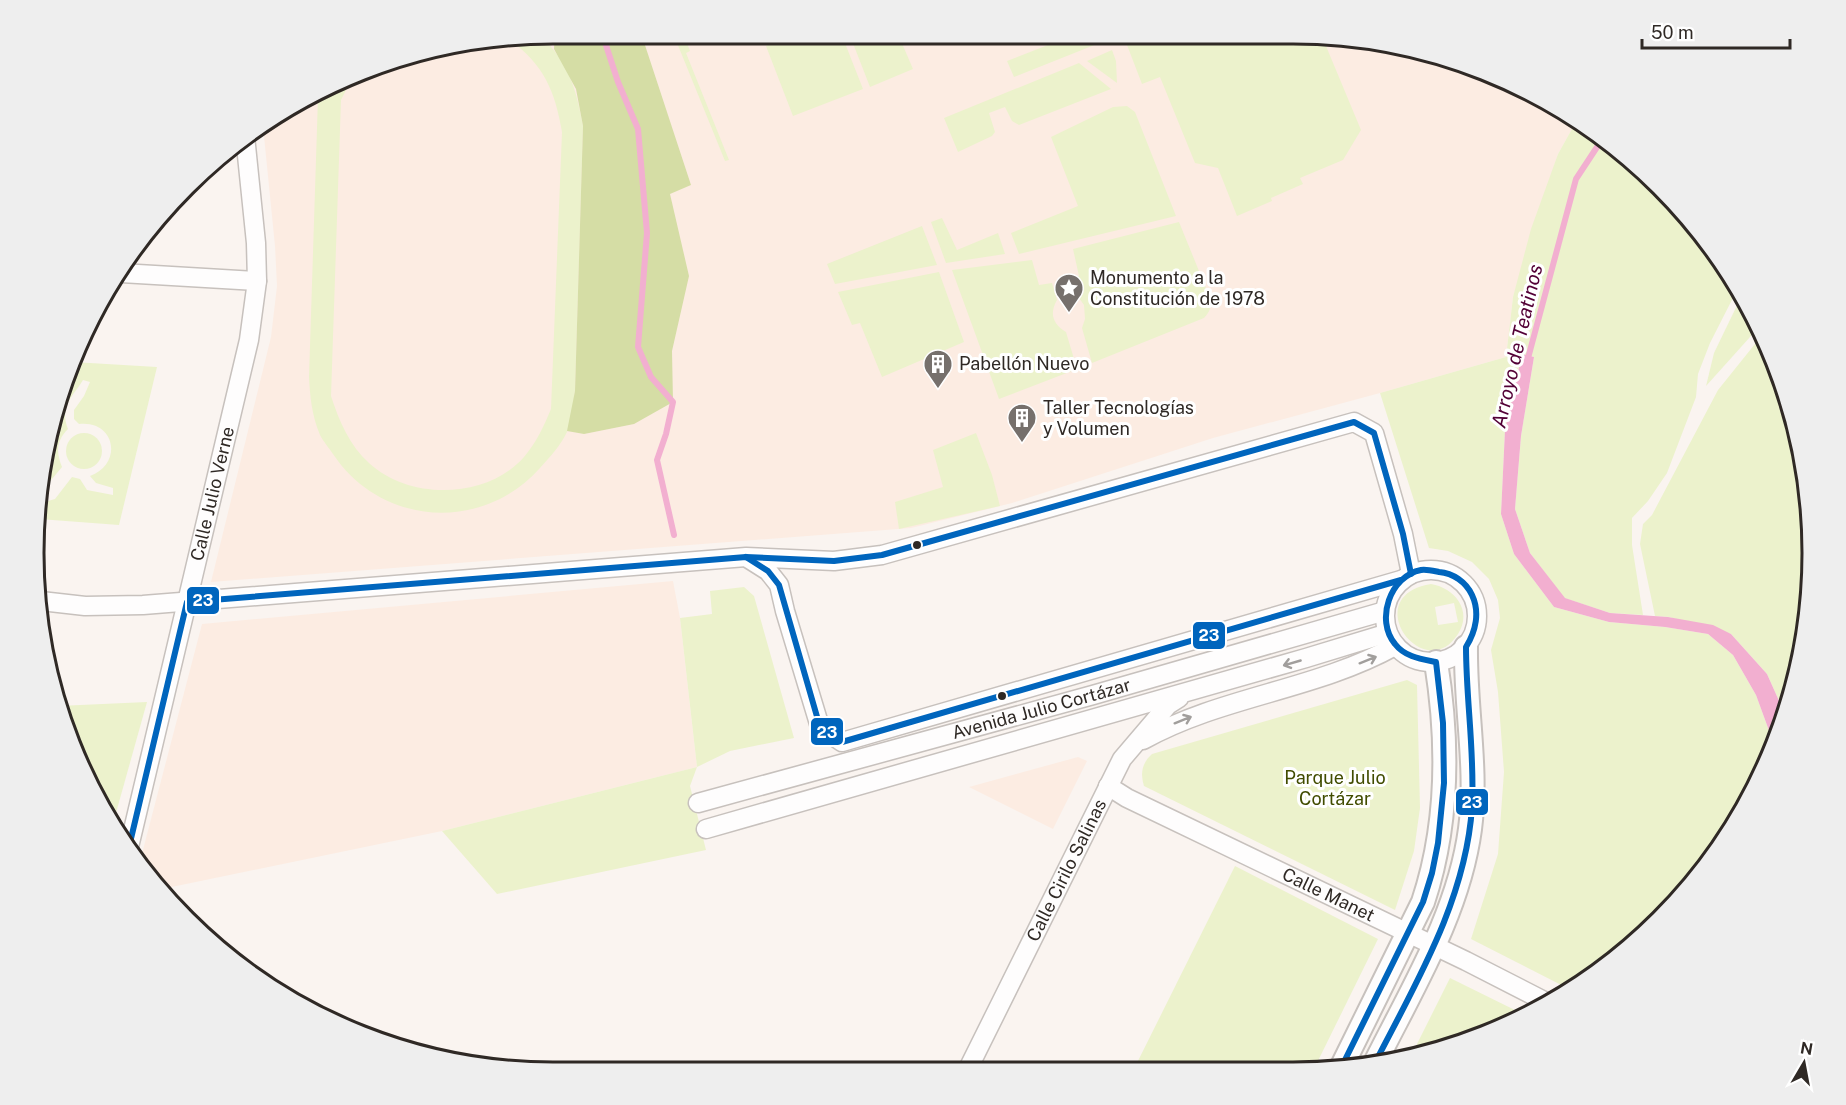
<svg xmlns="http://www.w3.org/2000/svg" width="1846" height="1105" font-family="'Public Sans',sans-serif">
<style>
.built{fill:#fcece2}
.green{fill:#ecf2cc;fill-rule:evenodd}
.forest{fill:#d5dda5}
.water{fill:#f2afd0}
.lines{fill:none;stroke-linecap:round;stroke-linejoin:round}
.stream{stroke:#f2afd0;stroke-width:6}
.minor-casing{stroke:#c7c1bd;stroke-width:21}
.tertiary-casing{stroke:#c7c1bd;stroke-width:26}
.minor{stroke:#fefdfd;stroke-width:18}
.tertiary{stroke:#fefdfd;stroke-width:22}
.bus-1-casing{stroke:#fff;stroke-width:10}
.bus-1{stroke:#0065bd;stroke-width:6}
.oneway{stroke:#a19e9c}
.bus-dot{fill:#2f2925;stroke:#fff;stroke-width:2}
.labels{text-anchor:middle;stroke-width:6;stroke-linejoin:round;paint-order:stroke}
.poi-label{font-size:18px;fill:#2f2925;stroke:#fff;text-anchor:start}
.street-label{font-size:18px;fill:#2f2925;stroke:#fff}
.park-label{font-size:18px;fill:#414c00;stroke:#fff}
.water-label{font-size:20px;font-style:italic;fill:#530036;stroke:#fff}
.rim{fill:none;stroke:#2f2925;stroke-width:3}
.line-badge{stroke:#fff;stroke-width:2}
.badge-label{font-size:16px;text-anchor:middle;font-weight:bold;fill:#fff}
</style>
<rect width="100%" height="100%" fill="#faf4f0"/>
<g class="built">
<path d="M553,33L1328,34L1461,61L1578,118L1558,154L1513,297L1506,357L1380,393L1213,438L1012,503L911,528L211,582L271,337L277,286L275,246L263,126L386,60Z"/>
<path d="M673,581L680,618L697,767L442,831L162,889L139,865L202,624Z"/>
<path d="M1078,757L1087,761L1053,829L969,787Z"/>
</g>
<g class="green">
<path d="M673,33H683L690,51L686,53L729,160L725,161Z"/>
<path d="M784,33H841L863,89L793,116L766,46L785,38Z"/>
<path d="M849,33L898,34L913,69L870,87Z"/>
<path d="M1076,34H1104L1107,40L1014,77L1007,61Z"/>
<path d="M1153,34H1321L1361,130L1343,160L1300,178L1303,184L1271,198L1272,201L1237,216L1218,168L1195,163L1160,77L1142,84L1127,45Z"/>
<path d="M540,35C569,63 576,88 583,126L575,391C573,404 572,420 567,432C561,445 550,457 540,468C482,533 381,526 333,454C329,448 323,441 320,435C312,416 310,397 309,377L318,97L352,78L341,100L331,396C339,421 350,446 369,463C410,501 487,499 524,457C536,443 544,426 551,409L562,132C555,91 544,65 510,40Z"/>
<path d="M1112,50L1116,61L1117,83L1087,61Z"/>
<path d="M1079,63L1111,89L1019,125L1012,121L1005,107L989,113L995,132L992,136L958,152L944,118Z"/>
<path d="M1127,106L1135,112L1176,216L1019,254L1011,233L1078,206L1051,137L1113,107Z"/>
<path d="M1578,118L1661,185L1726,264L1738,288L1710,343L1698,374L1696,397L1667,473L1648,501L1632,518V545L1643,615L1610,613L1564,598L1530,553L1515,509L1521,436L1534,357L1522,354L1505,430L1501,514L1514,554L1554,607L1609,622L1665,627L1708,634L1733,655L1756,695L1775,747L1725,841L1636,943L1571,990L1471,939L1498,854L1504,772L1498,692L1491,650L1500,618L1498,600L1489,579L1472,562L1448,551L1429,548L1380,393L1506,357L1513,297L1531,229L1558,154Z"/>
<path d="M942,218L957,250L998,233L1005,254L946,263L931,222Z"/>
<path d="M1179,222L1210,298C1212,307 1210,311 1204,318L1092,363L1082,328L1085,319L1084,305L1079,298L1072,296L1068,279L1079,276L1073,249Z"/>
<path d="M922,226L937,265L835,284L827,264Z"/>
<path d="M1032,260L1039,285L1052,283L1057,300C1049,314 1053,324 1066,332L1077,369L999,399L952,270Z"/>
<path d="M939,272L964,342L882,377L860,323L852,325L838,292Z"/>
<path d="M1742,295L1759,327L1706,386L1714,353Z"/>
<path d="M1763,334L1774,354L1803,451L1813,553L1803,654L1785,714L1767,674L1731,634L1669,617L1655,616L1640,544L1643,524L1652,515L1718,390Z"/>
<path d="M73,362L157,367L119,525L39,519L41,503L55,499L72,477L80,479L87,490L113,495V488L96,483L90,476C123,464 116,420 79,424L74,419V410L84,396L90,382L83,380C72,398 59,406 68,429C56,441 56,452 62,467L47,485L44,486L60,386Z"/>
<path d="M976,433L992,475L1000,506L899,529L895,502L943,487L933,450Z"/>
<circle cx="84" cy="451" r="18"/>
<path d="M1431,584C1455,588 1473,611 1458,634C1424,687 1357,596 1431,584ZM1454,603L1458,622L1438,625L1435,607Z"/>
<path d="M744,587L754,596L794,738L730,751L697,767L690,786L706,850L497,894L442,831L697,767L680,618L712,614L710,591Z"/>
<path d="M1407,680L1417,685L1420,808L1414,851L1395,910L1144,786C1140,773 1142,763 1152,754Z"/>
<path d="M147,702L114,820L61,720L58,706Z"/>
<path d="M1235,866L1378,939L1313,1071H1133Z"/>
<path d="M1450,978L1525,1015L1460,1045L1412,1054Z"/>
</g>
<path class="forest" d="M555,33H641L691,185L670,194L689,276L672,351L673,402L634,424L584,434L567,431L575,391L583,126L576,89L554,49Z"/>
<path class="water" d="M1522,354L1534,357L1521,436L1515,509L1530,553L1565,598L1610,613L1668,617L1713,625L1731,634L1767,674L1785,714L1775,747L1756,695L1733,655L1708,634L1665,627L1609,622L1554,607L1514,554L1501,514L1505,430Z"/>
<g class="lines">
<g class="stream">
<path d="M602,33L618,82L638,129L647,233L638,347L651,377L673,402L666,434L657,460L674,535"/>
<path d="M1527,362L1576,179L1603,138"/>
</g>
<g class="minor-casing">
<g id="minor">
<path d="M121,273L257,281"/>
<path d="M749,559L768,571L779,585L785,611L820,727L842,742L1401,580"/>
<circle cx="1431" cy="616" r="46"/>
<path d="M41,601L85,606L143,605L746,557L834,561L882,555L1354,422L1374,433L1403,534L1411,574"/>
<path d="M1143,740C1222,696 1316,690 1395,646"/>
<path id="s1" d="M1108,786L1127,798L1466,961L1550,1004"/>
<path id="s2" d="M698,803L1093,695L1385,611"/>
<path d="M706,829L1306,658L1388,633"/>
<path id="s3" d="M129,847L249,340L257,281L256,243L245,136"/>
<path id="s4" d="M967,1071L1122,759L1168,705L1179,698"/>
</g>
</g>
<g class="tertiary-casing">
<g id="tertiary">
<path d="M1376,1061C1413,987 1459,912 1470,829C1478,768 1465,708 1466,647"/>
<path d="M1341,1068L1423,902C1449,824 1449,743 1436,662"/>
</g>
</g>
<use href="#minor" class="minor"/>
<use href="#tertiary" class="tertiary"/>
<g class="bus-1-casing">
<g id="bus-1">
<path d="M746,557L768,571L779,585L820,727L842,742L1401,580"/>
<path d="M129,847L187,602L746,557L834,561L882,555L1354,422L1374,433L1403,534L1411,574"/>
<path d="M1341,1068L1423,902L1432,873L1438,843L1444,783L1443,723L1436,662C1421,659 1405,657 1395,644C1375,620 1390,576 1421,570C1426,569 1434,571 1439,572C1453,573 1466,582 1472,595C1480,612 1476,631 1466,647C1466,700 1475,754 1472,807C1466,899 1417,981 1376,1061"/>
</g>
</g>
<use href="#bus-1" class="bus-1"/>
</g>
<defs><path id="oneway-shaft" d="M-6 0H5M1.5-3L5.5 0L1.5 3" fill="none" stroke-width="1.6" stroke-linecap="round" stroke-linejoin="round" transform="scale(1.5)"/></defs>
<g class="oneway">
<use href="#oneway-shaft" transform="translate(1368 660) rotate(-22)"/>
<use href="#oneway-shaft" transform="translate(1292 663) rotate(164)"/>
<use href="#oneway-shaft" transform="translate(1183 720) rotate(-22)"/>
</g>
<defs>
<g id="sight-pin" transform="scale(1.5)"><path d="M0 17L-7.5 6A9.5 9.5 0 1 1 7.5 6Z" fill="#76706c" stroke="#fff"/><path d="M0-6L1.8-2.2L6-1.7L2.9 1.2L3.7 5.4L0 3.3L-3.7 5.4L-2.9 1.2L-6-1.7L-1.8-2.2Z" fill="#fff"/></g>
<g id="building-pin" transform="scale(1.5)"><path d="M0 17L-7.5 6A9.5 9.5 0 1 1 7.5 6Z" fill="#76706c" stroke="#fff"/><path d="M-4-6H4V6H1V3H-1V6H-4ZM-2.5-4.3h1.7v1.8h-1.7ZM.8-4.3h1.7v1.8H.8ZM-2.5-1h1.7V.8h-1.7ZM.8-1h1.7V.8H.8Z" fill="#fff"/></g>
</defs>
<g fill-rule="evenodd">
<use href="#sight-pin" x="1069" y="288"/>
<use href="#building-pin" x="938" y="364"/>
<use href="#building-pin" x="1022" y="418"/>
</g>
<g class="bus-dot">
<circle cx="917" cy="545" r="5"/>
<circle cx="1002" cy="696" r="5"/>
</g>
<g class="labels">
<g class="poi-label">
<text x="1090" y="284">Monumento a la<tspan x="1090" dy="21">Constitución de 1978</tspan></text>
<text x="959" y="370">Pabellón Nuevo</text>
<text x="1043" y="414">Taller Tecnologías<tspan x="1043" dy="21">y Volumen</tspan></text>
</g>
<g class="street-label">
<text dy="6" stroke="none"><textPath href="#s3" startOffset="363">Calle Julio Verne</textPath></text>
<text dy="6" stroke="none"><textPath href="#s2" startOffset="356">Avenida Julio Cortázar</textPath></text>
<text dy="6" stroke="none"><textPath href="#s4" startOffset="224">Calle Cirilo Salinas</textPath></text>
<text dy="6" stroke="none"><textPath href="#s1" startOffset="246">Calle Manet</textPath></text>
</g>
<g class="park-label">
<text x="1335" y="784">Parque Julio<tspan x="1335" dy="21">Cortázar</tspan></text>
</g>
<g class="water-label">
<text transform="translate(1517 346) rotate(-77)" y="7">Arroyo de Teatinos</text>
</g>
</g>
<path d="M0 0H1846V1105H0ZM553 44H1293A509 509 0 0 1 1802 553V553A509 509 0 0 1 1293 1062H553A509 509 0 0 1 44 553V553A509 509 0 0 1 553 44Z" fill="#eee" fill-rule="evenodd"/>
<path class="rim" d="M553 44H1293A509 509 0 0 1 1802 553V553A509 509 0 0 1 1293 1062H553A509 509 0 0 1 44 553V553A509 509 0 0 1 553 44Z"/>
<g class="line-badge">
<rect x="186" y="586" width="34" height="29" rx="6" fill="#0065bd"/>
<rect x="1192" y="621" width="34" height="29" rx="6" fill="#0065bd"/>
<rect x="810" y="717" width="34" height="29" rx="6" fill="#0065bd"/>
<rect x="1455" y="788" width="34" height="28" rx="6" fill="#0065bd"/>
</g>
<g class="badge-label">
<text x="203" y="606">23</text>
<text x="1209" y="641">23</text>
<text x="827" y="738">23</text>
<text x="1472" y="808">23</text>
</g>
<g transform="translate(1804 1063) rotate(10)" stroke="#ffffff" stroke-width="4.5" paint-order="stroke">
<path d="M0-4.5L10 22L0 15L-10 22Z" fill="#2f2925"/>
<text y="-9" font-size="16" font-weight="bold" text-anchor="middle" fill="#2f2925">N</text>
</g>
<path d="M1642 39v9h148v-9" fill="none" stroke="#2f2925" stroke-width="3"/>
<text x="1651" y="39" font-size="18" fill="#2f2925" stroke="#ffffff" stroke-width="4.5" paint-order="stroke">50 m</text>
</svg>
